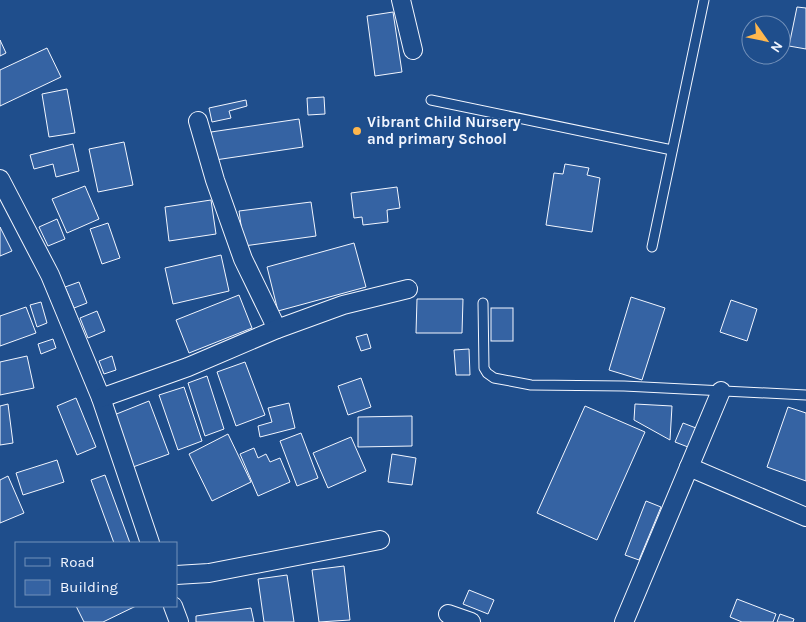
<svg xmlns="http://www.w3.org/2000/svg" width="806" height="622" font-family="Karla,sans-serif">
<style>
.building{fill:#3563a3;stroke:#f2f6ff}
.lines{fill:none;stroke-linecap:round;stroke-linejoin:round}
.lane-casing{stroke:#f2f6ff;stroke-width:11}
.street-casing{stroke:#f2f6ff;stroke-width:20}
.lane{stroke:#1f4e8c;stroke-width:9}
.street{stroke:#1f4e8c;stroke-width:18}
.poi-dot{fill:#ffb74d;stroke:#1f4e8c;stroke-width:2}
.labels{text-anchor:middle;stroke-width:4;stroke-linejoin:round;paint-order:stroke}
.poi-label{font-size:15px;font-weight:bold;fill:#f2f6ff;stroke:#1f4e8c;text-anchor:start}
</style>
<rect width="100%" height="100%" fill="#1f4e8c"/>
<g class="building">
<path d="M797,7L806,8V49L789,46Z"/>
<path d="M393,12L402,72L375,76L367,16Z"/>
<path d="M0,40L6,53L0,56Z"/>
<path d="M47,48L61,77L0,106V70Z"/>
<path d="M67,89L75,133L49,137L42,94Z"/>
<path d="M324,97L325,114L308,115L307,98Z"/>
<path d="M246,100L247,106L229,111L231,118L212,122L209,108Z"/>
<path d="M299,119L303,147L215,160L211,132Z"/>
<path d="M124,142L133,185L98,192L89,149Z"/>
<path d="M73,144L79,171L56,177L53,164L34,169L30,155Z"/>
<path d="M565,164L589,168L587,175L600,178L592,232L546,225L554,173L563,174Z"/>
<path d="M85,186L99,219L67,233L52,199Z"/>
<path d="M397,187L400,208L387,210L388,222L363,225L362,217L354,218L351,193Z"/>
<path d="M211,200L216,234L169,241L165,207Z"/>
<path d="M311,202L316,236L244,246L239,211Z"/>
<path d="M57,219L65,239L48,246L39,227Z"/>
<path d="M108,223L120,258L102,264L90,229Z"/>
<path d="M0,227L12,251L0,256Z"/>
<path d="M354,243L366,287L278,311L267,267Z"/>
<path d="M221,255L229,291L173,304L165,268Z"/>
<path d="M79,282L87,303L74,308L65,287Z"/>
<path d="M239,295L252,328L189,353L176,320Z"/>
<path d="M631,297L665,308L642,380L609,370Z"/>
<path d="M417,299H463L462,333H416Z"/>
<path d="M731,300L757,309L747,341L720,332Z"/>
<path d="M41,302L47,323L37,327L30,305Z"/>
<path d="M26,307L36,333L0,346V316Z"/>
<rect x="491" y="308" width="22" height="33"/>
<path d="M97,311L105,331L88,338L80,318Z"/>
<path d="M367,334L371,348L361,351L356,337Z"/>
<path d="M53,339L56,348L41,354L38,344Z"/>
<path d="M469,349L470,375H456L454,350Z"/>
<path d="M27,356L34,388L0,395V362Z"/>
<path d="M112,356L116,370L104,374L99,361Z"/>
<path d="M245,362L265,415L236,426L217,372Z"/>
<path d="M207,376L224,429L205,436L188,383Z"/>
<path d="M361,378L371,407L348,415L338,386Z"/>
<path d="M184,387L202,441L178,450L159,395Z"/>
<path d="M76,398L96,447L77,455L57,406Z"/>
<path d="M149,401L169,454L133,467L114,415Z"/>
<path d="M289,403L295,428L260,437L258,426L272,422L268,408Z"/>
<path d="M8,404L13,443L0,445V406Z"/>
<path d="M635,404L672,406L670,440L634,420Z"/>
<path d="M585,406L645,432L597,540L537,513Z"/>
<path d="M788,407L806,413V481L767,467Z"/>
<path d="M412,416V446L358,447V417Z"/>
<path d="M683,423L696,428L688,447L675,442Z"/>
<path d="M301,433L318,478L297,486L280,441Z"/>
<path d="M228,434L251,482L212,501L189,454Z"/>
<path d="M351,437L366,471L328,488L313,453Z"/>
<path d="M254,448L258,458L266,454L270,462L280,458L290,482L258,496L240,454Z"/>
<path d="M392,454L416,458L412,485L388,482Z"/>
<path d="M57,460L64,482L23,495L16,473Z"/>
<path d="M105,475L130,543H114L91,480Z"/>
<path d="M8,476L24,513L0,523V480Z"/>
<path d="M646,501L661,507L639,560L625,555Z"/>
<path d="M344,566L350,620L319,622L312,570Z"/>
<path d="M287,575L294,622H264L258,579Z"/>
<path d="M469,590L494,600L488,614L463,604Z"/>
<path d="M737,599L776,614L773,622H742L730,617Z"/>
<path d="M76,606H136L103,622H84Z"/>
<path d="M251,608L254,622H196V616Z"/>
<path d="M780,614L794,619L793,622H777Z"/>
</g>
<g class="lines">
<g class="lane-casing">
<g id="lane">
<path d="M431,100L672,150"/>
<path d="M652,247L704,0"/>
<path d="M483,303L484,368L487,373L494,378L531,385L624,386L806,395"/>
</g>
</g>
<g class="street-casing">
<g id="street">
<path d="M401,0L413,50"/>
<path d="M198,121L215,180L243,259L277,329"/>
<path d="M0,179L50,275L101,398L150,543"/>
<path d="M101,398L188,367L277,329L343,305L408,289"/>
<path d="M689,467L806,517"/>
<path d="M176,575L209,573L380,540"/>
<path d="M173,606L179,622"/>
<path d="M448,614L471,622"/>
<path d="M624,622L721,391"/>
</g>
</g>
<use href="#lane" class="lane"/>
<use href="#street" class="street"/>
</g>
<circle class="poi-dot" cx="357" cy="131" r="5"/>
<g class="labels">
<g class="poi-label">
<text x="367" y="127">Vibrant Child Nursery<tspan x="367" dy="17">and primary School</tspan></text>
</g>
</g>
<rect x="15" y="542" width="162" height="65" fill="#1f4e8c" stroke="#7391ba"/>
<rect x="25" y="558" width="25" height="8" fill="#1f4e8c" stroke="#7391ba"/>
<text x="60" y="567" font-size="15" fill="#f2f6ff">Road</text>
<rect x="25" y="580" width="25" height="15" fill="#3563a3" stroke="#7391ba"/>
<text x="60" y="592" font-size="15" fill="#f2f6ff">Building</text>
<g transform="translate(766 40) rotate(123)"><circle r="24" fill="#1f4e8c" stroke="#7391ba"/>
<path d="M0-4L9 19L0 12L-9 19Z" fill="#ffb74d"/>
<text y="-8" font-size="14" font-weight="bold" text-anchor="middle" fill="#f2f6ff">N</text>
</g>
</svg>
